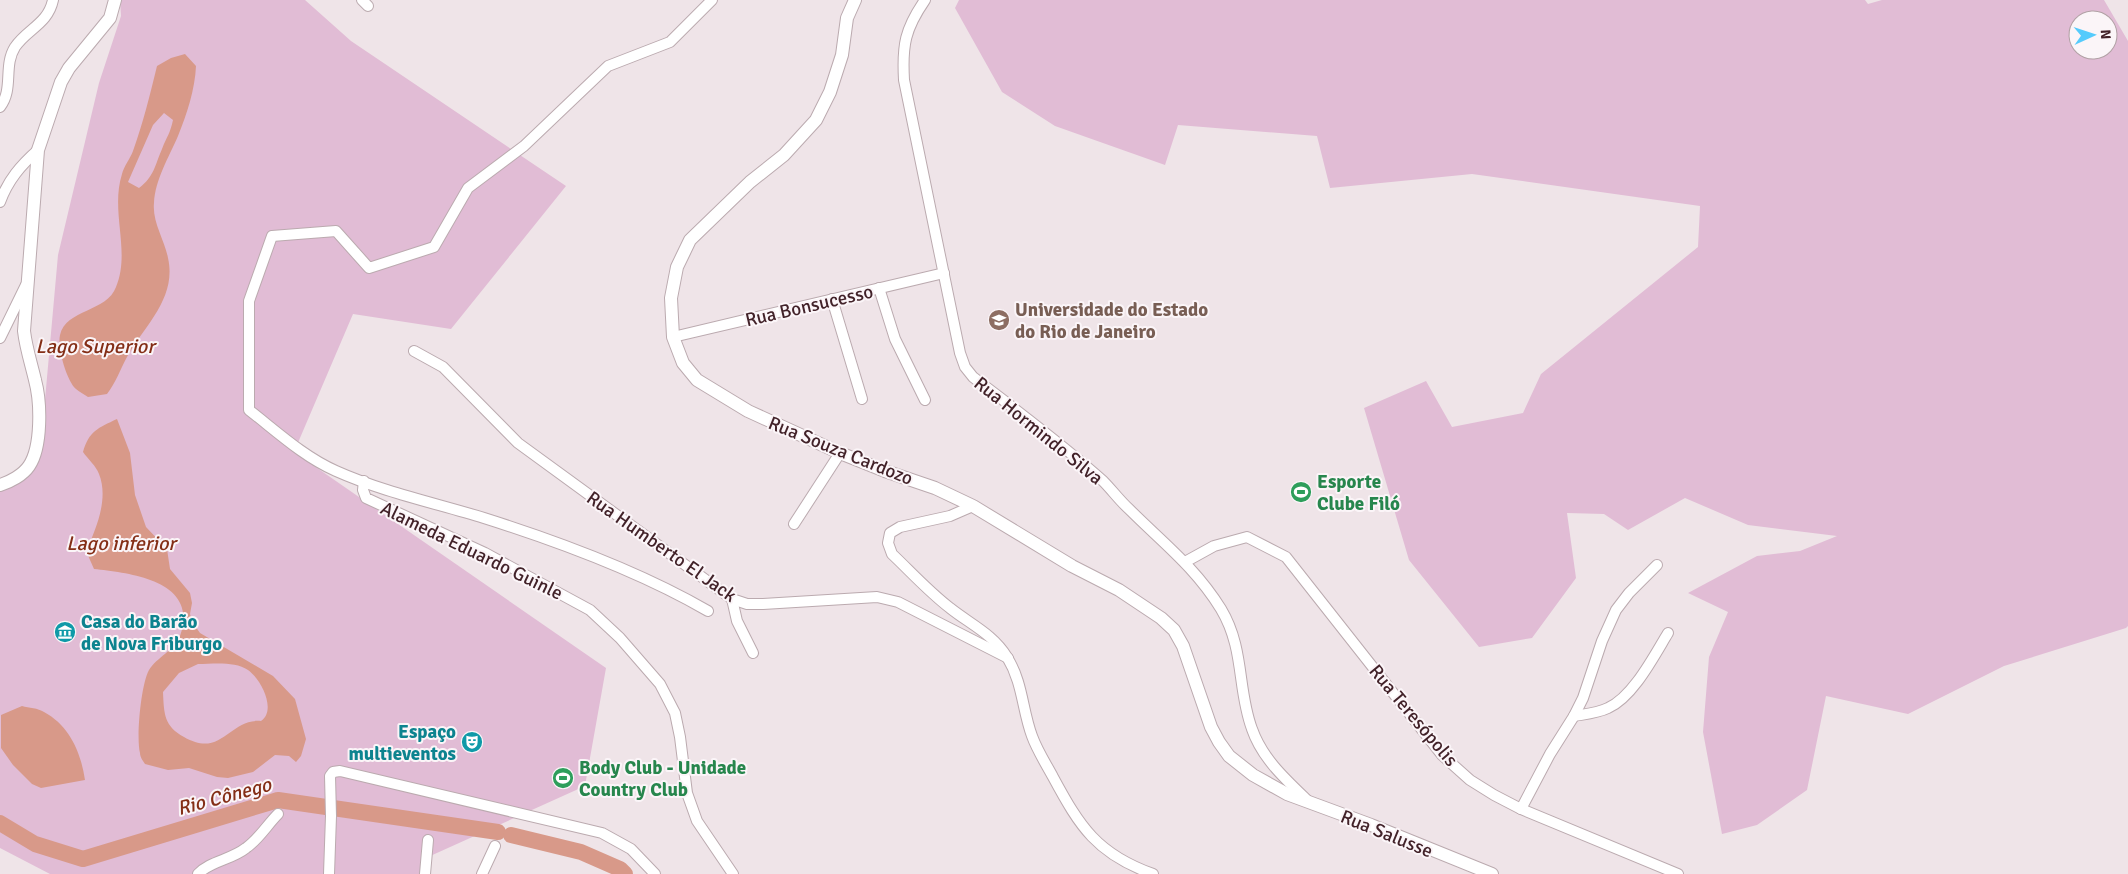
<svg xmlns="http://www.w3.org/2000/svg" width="2128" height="874" font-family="Signika,sans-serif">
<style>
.green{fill:#e1bcd5;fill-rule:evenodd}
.water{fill:#d89989;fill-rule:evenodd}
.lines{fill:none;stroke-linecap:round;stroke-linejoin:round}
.river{stroke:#d89989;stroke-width:16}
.minor-casing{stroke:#bbaaaf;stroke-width:12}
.tertiary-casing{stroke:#bbaaaf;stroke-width:14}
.minor{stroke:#fff;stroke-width:10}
.tertiary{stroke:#fff;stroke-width:12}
.labels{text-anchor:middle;stroke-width:4;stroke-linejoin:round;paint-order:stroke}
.street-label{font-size:19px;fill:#422229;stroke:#fbf5f8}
.education-label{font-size:19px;font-weight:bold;fill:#785e54;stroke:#fbf5f8;text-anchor:start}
.leisure-label{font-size:19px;font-weight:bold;fill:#27864d;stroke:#fbf5f8;text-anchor:start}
.culture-label{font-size:19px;font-weight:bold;fill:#0d838f;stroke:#fbf5f8;text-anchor:start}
.water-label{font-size:20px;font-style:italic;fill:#842e16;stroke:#fbf5f8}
</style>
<rect width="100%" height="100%" fill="#efe4e8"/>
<g class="green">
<path d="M120,0H305L351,41L566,186L451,329L353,314L294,452L606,668L585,786L428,857L419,874H50L0,848V489L31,469L43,422L58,255L99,83L121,16Z"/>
<path d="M959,0H1865L1868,4L1882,0H2104L2128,41V626L2126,628L2004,666L1908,714L1826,696L1807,790L1757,825L1722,834L1703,732L1709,657L1728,612L1688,593L1757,556L1800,551L1837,536L1748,525L1685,498L1628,530L1604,514L1567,513L1576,578L1532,638L1479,647L1409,560L1364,408L1426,381L1452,427L1523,413L1541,374L1698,247L1700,206L1472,174L1330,188L1317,136L1178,125L1165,165L1055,126L1002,92L955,8ZM2078,20H2108V50H2078Z"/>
</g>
<g class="water">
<path d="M185,54L196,66C195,89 187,114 178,136C169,157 155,180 154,203C152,222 165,241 168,258C177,298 145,325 127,357C120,370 116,382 107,394L88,397C84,394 79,392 76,389C67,381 57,348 60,335C66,309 107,312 116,287C131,251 110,212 122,174C124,166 130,159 133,151C143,123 150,95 157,66L171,58ZM164,113L173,120C170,134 167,136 162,149C155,165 154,177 139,188L128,182L153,125Z"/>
<path d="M117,419L130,453L135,495L146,527L167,549L170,569L190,593L192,603L190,614L193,623L200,633L273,676L295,699L306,739L301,756L296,762L289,756L275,755L253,772L228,778L217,777L189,768L168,770L145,764C143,761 140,757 140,753C136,738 141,684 149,670C157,657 174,651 180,636C200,581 131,573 94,569L86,551C96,529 109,499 99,474C96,466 88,459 83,452C89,431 98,428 117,419ZM198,664C213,664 235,661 248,670C261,679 277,710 261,721C229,718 222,759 184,737C164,726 164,714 163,692L179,673Z"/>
<path d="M22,706C29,708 38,708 44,712C70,726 81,753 85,780L41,788L32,784L13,765L1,748V715Z"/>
</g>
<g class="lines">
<g class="river">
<path d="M0,823L35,844L83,859L278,800L498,832"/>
<path d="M511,835L581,852L620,869L625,874"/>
</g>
<g class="minor-casing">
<g id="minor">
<path d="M362,0L368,6"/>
<path d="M925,0C905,29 902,45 904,80L960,353L965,367L973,377C1017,411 1062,444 1103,481C1112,490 1120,501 1129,509C1163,543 1195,567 1221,609C1245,649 1237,689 1252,729C1262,758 1285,779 1307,800"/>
<path d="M0,107C14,89 3,66 15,47C27,29 48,24 53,0"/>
<path d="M0,202C8,180 21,165 38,150"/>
<path d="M879,288L895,339L925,400"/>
<path d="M832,299L862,399"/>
<path d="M673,337L944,273"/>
<path d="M0,338L26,285"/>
<path d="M414,351L443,367L518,443L732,599L747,604H763L877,597L898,602L1008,658"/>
<path d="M364,481L363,490L366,498L485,553L590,610L620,638L660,684L675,713L680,737L687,793L697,821L733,874"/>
<path d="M973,506L950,516L900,527L890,533L888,543L892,554C911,572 929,592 950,608C970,624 993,634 1007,657C1023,683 1022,709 1032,736C1037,750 1046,764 1053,777C1080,827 1097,854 1153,874"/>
<path d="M794,524L840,453"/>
<path d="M1185,562L1214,546L1247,537L1286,557L1442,755L1470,780L1494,795L1521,809L1678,874"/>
<path d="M732,599L737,621L753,653"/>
<path d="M708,611C639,571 560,542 484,518C435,503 383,492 336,471C304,457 276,431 249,410V301L272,236L336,231L369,268L434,247L468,188L524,146L608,66L670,42L712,0"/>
<path d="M1574,716C1586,714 1598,713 1608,708C1633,697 1654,656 1668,633"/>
<path d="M1521,809L1550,754L1574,716L1583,698L1602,641L1616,610L1629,593L1657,565"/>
<path d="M198,874C210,861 231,860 246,848C259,839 267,825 278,814"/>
<path d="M329,874L331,816L330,776L333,772L340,771L602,833L631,849L655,874"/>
<path d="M425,874L428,840"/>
<path d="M482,874L495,846"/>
</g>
</g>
<g class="tertiary-casing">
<g id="tertiary">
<path d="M855,0L847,18L842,55L830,92L816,120L784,155L750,182L690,240L677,267L671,298L673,337L683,363L697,380L748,411L840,453L885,471L935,488L973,506L1072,566L1119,590L1161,618L1174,630L1183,646L1211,727L1219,742L1229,756L1253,775L1287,794L1371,825L1492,874"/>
<path d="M0,485C10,482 23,475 29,466C42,447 41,402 35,380C31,363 26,348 24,331L38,150L61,82L69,68L110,18L115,0"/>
</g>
</g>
<use href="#minor" class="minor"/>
<use href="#tertiary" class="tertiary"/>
</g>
<defs>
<g id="university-disc" transform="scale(1.125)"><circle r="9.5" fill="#8d6e63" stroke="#fbf5f8"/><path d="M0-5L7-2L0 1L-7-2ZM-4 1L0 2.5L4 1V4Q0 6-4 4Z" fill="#fff"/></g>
<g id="stadium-disc" transform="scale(1.125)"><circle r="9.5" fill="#2e9e5b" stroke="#fbf5f8"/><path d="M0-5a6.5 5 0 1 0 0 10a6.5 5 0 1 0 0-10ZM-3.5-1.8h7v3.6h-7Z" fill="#fff"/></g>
<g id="museum-disc" transform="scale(1.125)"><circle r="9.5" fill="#0f9aa8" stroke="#fbf5f8"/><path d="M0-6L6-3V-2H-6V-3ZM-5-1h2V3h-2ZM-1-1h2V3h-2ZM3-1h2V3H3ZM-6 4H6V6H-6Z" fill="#fff"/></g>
<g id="theatre-disc" transform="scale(1.125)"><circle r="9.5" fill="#0f9aa8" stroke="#fbf5f8"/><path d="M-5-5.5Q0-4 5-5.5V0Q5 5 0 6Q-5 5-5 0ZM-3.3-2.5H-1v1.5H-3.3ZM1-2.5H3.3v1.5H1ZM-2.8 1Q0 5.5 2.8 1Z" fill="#fff"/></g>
</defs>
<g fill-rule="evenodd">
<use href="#university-disc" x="999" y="320"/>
<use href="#stadium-disc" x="1301" y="492"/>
<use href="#museum-disc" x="65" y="632"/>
<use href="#theatre-disc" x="472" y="742"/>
<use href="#stadium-disc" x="563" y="778"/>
</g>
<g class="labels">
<g class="street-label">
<text transform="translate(809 305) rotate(-13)" y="7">Rua Bonsucesso</text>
<text transform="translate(1039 430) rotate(39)" y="7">Rua Hormindo Silva</text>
<text transform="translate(841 450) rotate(22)" y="7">Rua Souza Cardozo</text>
<text transform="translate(662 546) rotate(35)" y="7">Rua Humberto El Jack</text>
<text transform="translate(472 550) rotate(26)" y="7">Alameda Eduardo Guinle</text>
<text transform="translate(1414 715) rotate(50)" y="7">Rua Teresópolis</text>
<text transform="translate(1387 833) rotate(22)" y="7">Rua Salusse</text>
</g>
<g class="education-label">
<text x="1015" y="316">Universidade do Estado<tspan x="1015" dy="22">do Rio de Janeiro</tspan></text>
</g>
<g class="leisure-label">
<text x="1317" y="488">Esporte<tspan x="1317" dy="22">Clube Filó</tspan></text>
<text x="579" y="774">Body Club - Unidade<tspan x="579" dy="22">Country Club</tspan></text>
</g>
<g class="culture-label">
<text x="81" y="628">Casa do Barão<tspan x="81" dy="22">de Nova Friburgo</tspan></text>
<text x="456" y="738" text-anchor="end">Espaço<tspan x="456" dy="22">multieventos</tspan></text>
</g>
<g class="water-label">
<text x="95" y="353">Lago Superior</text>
<text x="121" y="550">Lago inferior</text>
<text transform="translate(224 796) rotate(-15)" y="7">Rio Cônego</text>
</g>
</g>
<g transform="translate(2093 35) rotate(87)"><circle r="24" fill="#fbf5f8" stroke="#b1a1a5"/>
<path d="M0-4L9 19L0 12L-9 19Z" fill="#55cbfc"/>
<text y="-8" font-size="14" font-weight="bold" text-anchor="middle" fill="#422229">N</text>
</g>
</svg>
